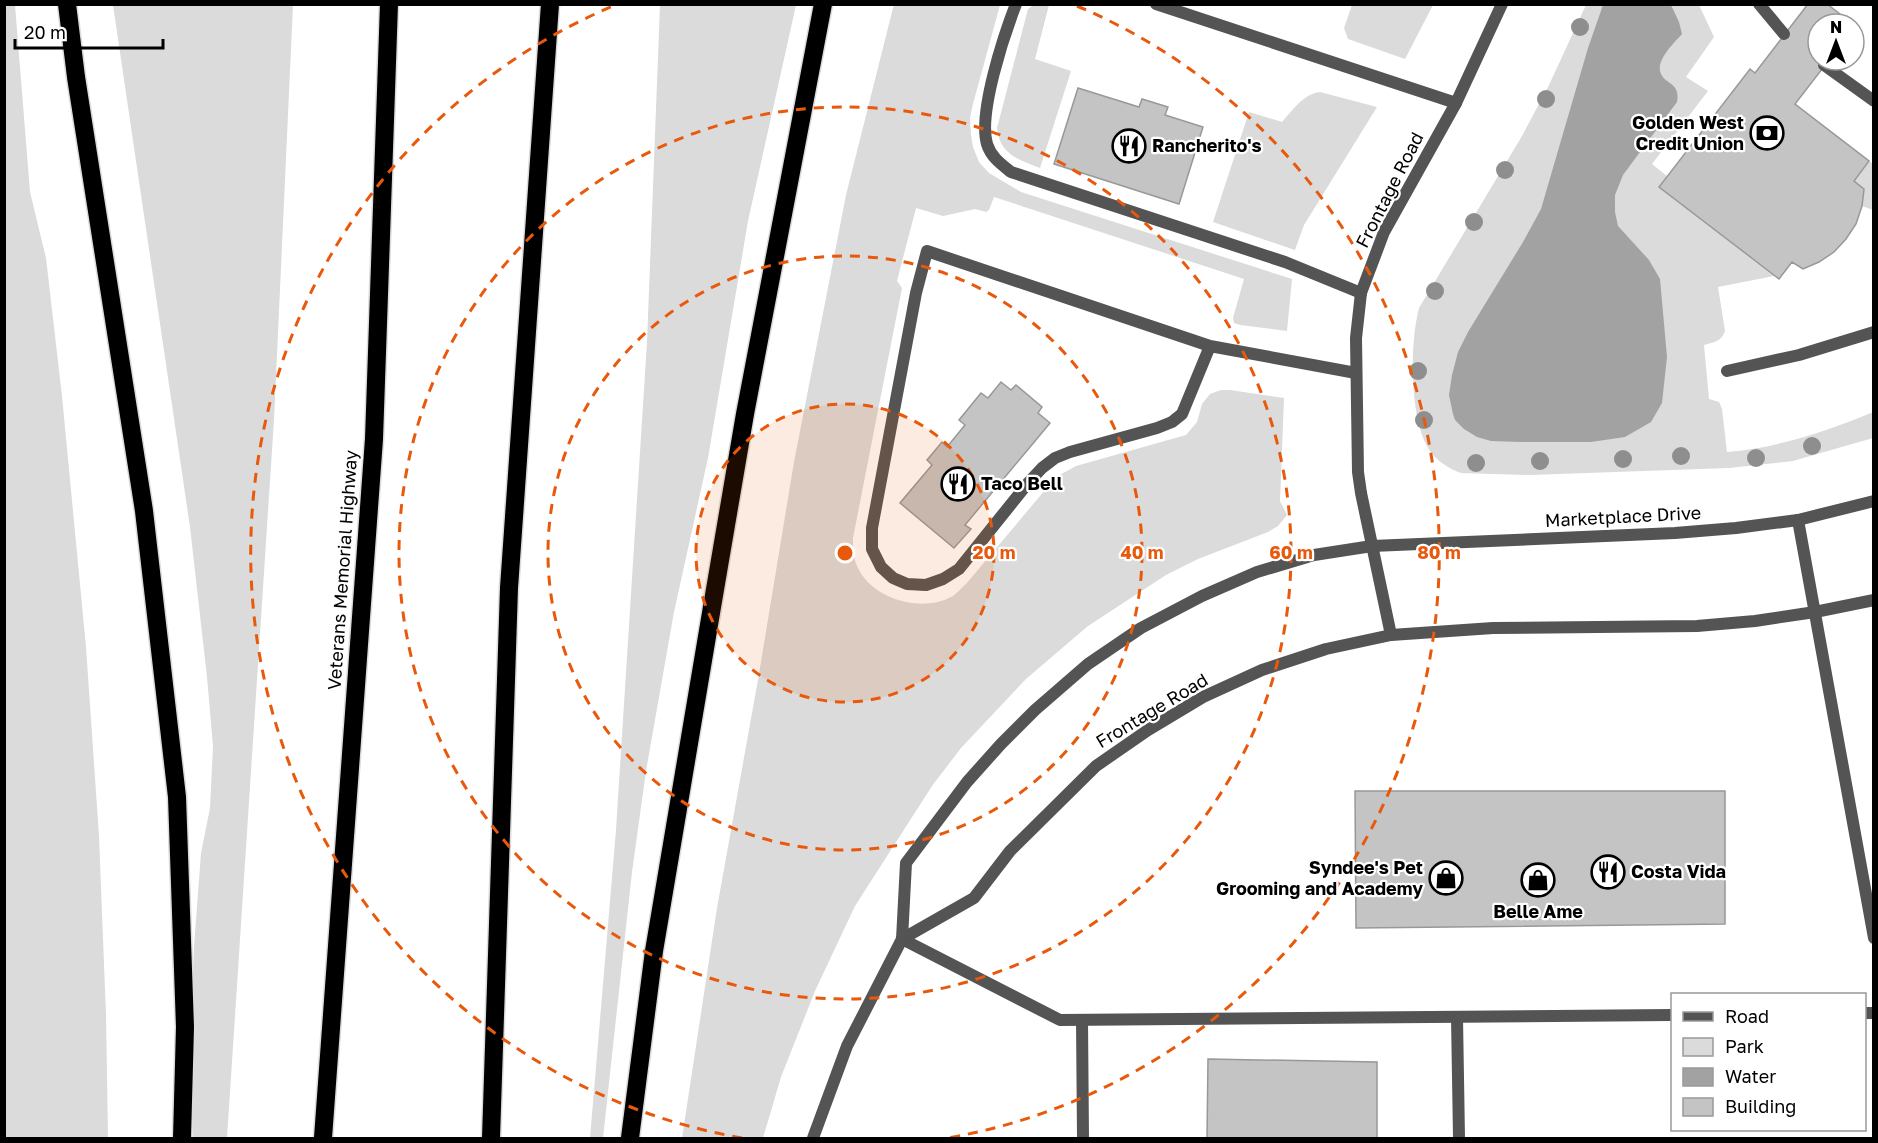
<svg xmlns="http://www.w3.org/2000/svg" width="1878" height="1143" font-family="'Golos Text',sans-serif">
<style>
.green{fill:#dbdbdb}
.water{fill:#a2a2a2}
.building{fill:#c4c4c4;stroke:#989898;stroke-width:1.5}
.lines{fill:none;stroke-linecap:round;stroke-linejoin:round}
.motorway-casing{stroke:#dbdbdb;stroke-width:21}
.service{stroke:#545454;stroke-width:12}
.minor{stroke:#545454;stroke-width:12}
.tertiary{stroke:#545454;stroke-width:12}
.motorway{stroke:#000;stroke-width:18}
.tree{fill:#8e8e8e}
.ring{fill:none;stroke:#e8590c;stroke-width:3;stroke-dasharray:10 8}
.labels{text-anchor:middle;stroke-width:4.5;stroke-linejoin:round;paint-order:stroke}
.poi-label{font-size:18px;font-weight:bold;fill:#000;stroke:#fff;text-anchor:start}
.street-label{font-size:18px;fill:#000;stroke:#fff}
.centre{fill:#e8590c;stroke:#fff;stroke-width:3}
.ring-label{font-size:18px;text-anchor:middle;font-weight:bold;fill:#e8590c;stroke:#fff;stroke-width:4.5;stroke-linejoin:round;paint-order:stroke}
</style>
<rect width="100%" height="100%" fill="#fff"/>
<g class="green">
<path d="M894,4L1000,5L973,104L970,118L971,135L973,147L979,162L989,173L1021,192L1292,279L1287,331L1240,325L1234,323L1233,318L1244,279L994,197L989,210L986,212L975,209L943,216L916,208L897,281L902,288L853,538C853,548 853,557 857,566C871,599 921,613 951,597C957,594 961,588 966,584L1056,477L1076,466L1186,435L1197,422L1202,404L1210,394L1221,390H1230L1284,398L1280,501L1287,515L1278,526L1268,532L1198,559L1166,575L1088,626L1026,679L961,748L932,786L855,906L815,991L781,1077L763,1138H682L717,908L759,674L794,462L846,195Z"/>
<path d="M1035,4L1049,5L1035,59L1071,71L1040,168C1018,159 1000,155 997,128L1028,9Z"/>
<path d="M15,5L30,192L46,258L62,396L86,647L99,836L106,1015L108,1138H5L4,5Z"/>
<path d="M113,5H293L274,420L227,1138H193L191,1017L194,947L201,853L210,808L213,746L207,677L190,527Z"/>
<path d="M660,5H796L748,221L708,458L674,612L646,771L632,872L603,1138H590L616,830L647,342Z"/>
<path d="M1352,5V4L1433,5L1405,59L1348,39L1344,28Z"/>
<path d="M1586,5H1699L1714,37L1686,77L1708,91L1652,164L1667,176L1659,188L1774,276L1718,287L1725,331C1721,342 1714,342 1704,345L1709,399L1719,402L1722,409L1727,452C1777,448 1828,431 1873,412V438L1793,461L1729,468L1530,475L1461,473C1446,468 1430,456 1424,440C1410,407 1410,342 1419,308L1522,136L1549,85Z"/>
<path d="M1320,92L1377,107L1304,225L1295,250L1213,222L1249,112L1282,122C1293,110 1303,94 1320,92Z"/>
<path d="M1869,161L1873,164V210L1862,206L1864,189L1854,181Z"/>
</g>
<path class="water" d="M1603,5H1671L1679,22L1682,34C1674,43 1658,58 1660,71C1663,85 1681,81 1677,102L1623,175L1615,195V212L1618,226L1649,260L1660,279L1667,357L1662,403L1651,422L1625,437L1591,442H1520L1491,441L1477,437L1464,429L1455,420L1453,414L1449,395L1452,375L1458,352L1468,332L1523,242L1541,209L1588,48Z"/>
<g class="building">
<path d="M1808,4H1827L1853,24H1818V60H1829L1795,104L1869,161L1854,181L1864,189L1862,206L1856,224L1846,239L1834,252L1819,262L1803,269L1792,262L1779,279L1659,187L1750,69L1755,73Z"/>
<path d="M1078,88L1139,107L1142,99L1168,107L1165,115L1203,127L1179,204L1054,164Z"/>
<path d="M1001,382L1011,390L1016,385L1042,407L1038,413L1050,423L965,525L971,529L954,548L900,503L932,465L927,460L942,442L947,447L965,425L959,420L981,393L988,398Z"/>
<path d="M1355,791H1725V924L1356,928Z"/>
<path d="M1208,1059L1377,1062V1138H1207Z"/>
</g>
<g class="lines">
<g class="motorway-casing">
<g id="motorway">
<path d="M67,4L76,77L144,511L177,797L185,1027L182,1138"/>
<path d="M323,1138L374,439L389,4"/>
<path d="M491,1138L509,588L550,4"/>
<path d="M630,1138L654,951L712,607L745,414L823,4"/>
</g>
</g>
<g class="service">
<path d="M1016,4C1004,35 978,113 987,144C991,157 1001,164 1011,172L1285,262L1361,293"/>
<path d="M1156,4L1456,103"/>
<path d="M1759,4L1784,34"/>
<path d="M1824,65L1874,101"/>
<path d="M1210,346L1182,414L1172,422L1157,428L1070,452L1055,458L1042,468L1028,483L959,569L943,579L926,585L907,584L893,578L881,567L872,549V528L916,293L927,251L1210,346L1356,373"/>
<path d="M1727,371L1799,355L1874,332"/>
<path d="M1798,520L1874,938"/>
<path d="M902,939L1060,1020L1672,1015"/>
<path d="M1864,1013H1874"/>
<path d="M1457,1017L1459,1138"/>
<path d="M1082,1020L1083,1138"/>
</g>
<path class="minor" d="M1391,635L1361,493L1358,472L1356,338L1361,293L1384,232L1456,103L1502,4"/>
<g class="tertiary">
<path d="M902,939L974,898L1010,851L1096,766L1148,730L1203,697L1262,670L1326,649L1391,635L1493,628L1697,626L1755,621L1815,612L1874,600"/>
<path d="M813,1138L847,1046L902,939L906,863L967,782L1001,744L1035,710L1088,664L1141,628L1202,596L1257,572L1314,555L1372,546L1675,533L1736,528L1798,520L1874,501"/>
</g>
<use href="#motorway" class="motorway"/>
</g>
<g class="tree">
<circle cx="1580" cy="27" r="9"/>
<circle cx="1546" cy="99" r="9"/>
<circle cx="1505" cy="170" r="9"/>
<circle cx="1474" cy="222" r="9"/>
<circle cx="1435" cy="291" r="9"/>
<circle cx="1418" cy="371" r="9"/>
<circle cx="1424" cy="420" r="9"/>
<circle cx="1812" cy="446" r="9"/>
<circle cx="1681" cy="456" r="9"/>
<circle cx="1756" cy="458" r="9"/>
<circle cx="1623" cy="459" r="9"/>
<circle cx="1540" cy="461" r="9"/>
<circle cx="1476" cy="463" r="9"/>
</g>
<circle cx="845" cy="553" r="149" fill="#e8590c" fill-opacity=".12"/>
<g class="ring">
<circle cx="845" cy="553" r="149"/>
<circle cx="845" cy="553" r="297"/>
<circle cx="845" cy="553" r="446"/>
<path d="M742 1138A594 594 0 0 1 613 6M1077 6A594 594 0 0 1 948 1138"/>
</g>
<defs>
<g id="bank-ring" transform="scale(1.725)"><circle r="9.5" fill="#fff" stroke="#000" stroke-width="1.5"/><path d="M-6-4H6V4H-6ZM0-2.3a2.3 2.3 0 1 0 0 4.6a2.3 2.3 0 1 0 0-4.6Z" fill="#000"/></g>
<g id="restaurant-ring" transform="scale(1.725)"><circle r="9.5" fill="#fff" stroke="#000" stroke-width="1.5"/><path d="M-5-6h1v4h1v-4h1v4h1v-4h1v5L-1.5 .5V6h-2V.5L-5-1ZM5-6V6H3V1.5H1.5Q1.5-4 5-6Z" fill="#000"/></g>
<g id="shop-ring" transform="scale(1.725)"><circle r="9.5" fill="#fff" stroke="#000" stroke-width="1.5"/><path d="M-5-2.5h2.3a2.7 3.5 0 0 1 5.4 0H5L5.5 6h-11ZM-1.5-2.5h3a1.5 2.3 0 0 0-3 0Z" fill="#000"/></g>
</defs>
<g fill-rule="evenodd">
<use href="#bank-ring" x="1767" y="133"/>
<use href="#restaurant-ring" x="1129" y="146"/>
<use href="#restaurant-ring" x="958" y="484"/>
<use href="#restaurant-ring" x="1608" y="872"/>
<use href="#shop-ring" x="1446" y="878"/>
<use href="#shop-ring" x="1538" y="880"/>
</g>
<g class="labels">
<g class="poi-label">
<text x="1744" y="129" text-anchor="end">Golden West<tspan x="1744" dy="21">Credit Union</tspan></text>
<text x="1152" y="152">Rancherito's</text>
<text x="981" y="490">Taco Bell</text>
<text x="1423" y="874" text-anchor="end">Syndee's Pet<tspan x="1423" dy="21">Grooming and Academy</tspan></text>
<text x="1631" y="878">Costa Vida</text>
<text x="1538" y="918" text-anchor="middle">Belle Ame</text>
</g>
<g class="street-label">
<text transform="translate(1390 190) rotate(-63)" y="6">Frontage Road</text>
<text transform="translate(1623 517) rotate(-3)" y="6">Marketplace Drive</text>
<text transform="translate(343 570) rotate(-86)" y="6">Veterans Memorial Highway</text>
<text transform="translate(1152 711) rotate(-31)" y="6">Frontage Road</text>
</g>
</g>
<circle cx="845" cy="553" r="9" class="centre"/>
<g class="ring-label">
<text x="994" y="559">20 m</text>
<text x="1142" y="559">40 m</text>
<text x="1291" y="559">60 m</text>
<text x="1439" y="559">80 m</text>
</g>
<rect width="1878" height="1143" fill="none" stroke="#000000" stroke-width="12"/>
<rect x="1671" y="993" width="195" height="138" fill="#ffffff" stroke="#999999" stroke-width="1.5"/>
<rect x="1683" y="1012" width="30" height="9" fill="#545454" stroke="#999999" stroke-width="1.5"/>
<text x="1725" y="1023" font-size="18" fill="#000000">Road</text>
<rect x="1683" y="1038" width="30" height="18" fill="#dbdbdb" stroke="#999999" stroke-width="1.5"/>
<text x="1725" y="1053" font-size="18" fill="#000000">Park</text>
<rect x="1683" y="1068" width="30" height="18" fill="#a2a2a2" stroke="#999999" stroke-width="1.5"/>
<text x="1725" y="1083" font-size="18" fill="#000000">Water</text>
<rect x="1683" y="1098" width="30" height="18" fill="#c4c4c4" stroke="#999999" stroke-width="1.5"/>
<text x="1725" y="1113" font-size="18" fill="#000000">Building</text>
<g transform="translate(1836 42)"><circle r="28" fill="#ffffff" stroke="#999999" stroke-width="1.5"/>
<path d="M0-4.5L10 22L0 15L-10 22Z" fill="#000000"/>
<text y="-9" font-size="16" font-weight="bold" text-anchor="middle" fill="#000000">N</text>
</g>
<path d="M15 39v9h148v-9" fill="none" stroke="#000000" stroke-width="3"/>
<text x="24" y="39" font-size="18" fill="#000000" stroke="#ffffff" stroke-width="4.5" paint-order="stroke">20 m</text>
</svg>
